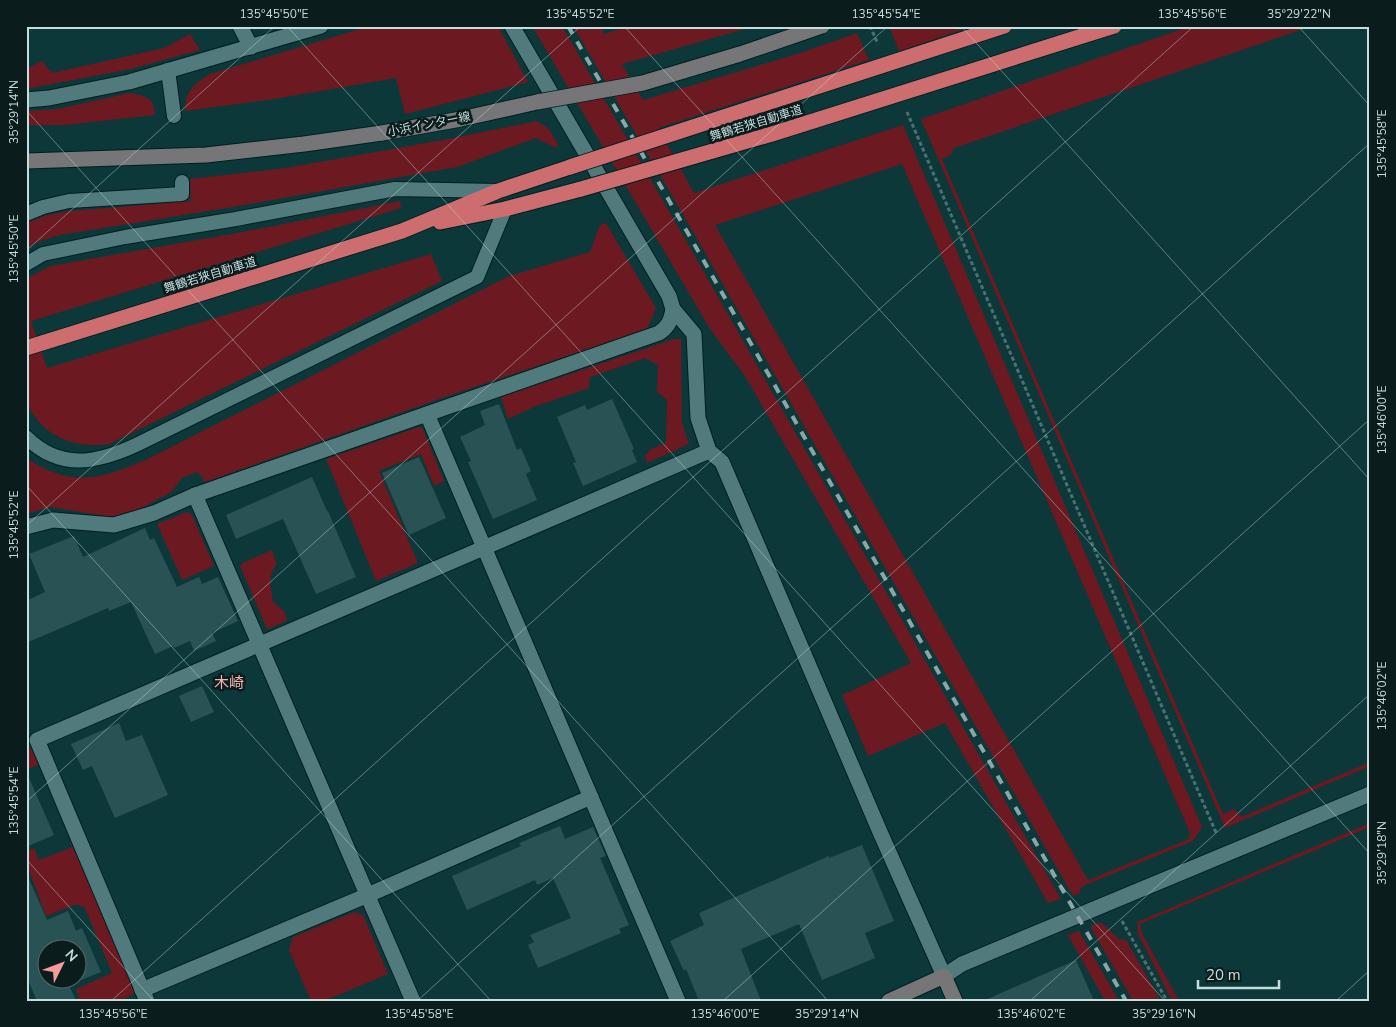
<svg xmlns="http://www.w3.org/2000/svg" width="1396" height="1027" font-family="'Nunito Sans','Noto Sans JP',sans-serif">
<style>
.green{fill:#6c1922;fill-rule:evenodd}
.building{fill:#295254;fill-rule:evenodd}
.lines{fill:none;stroke-linecap:round;stroke-linejoin:round}
.lane-casing{stroke:#001e1f;stroke-width:16}
.street-casing{stroke:#001e1f;stroke-width:17}
.secondary-casing{stroke:#001e1f;stroke-width:17}
.highway-casing{stroke:#001e1f;stroke-width:17}
.path{stroke:#4d7172;stroke-width:3;stroke-dasharray:4 2.5;stroke-linecap:butt}
.lane{stroke:#517a7c;stroke-width:14}
.street{stroke:#517a7c;stroke-width:15}
.secondary{stroke:#767678;stroke-width:15}
.highway{stroke:#ce6d6f;stroke-width:15}
.rail{stroke:#89a7a7;stroke-width:4;stroke-dasharray:9 9;stroke-linecap:butt}
.secondary-bridge-casing{stroke:#001e1f;stroke-width:17;stroke-linecap:butt}
.highway-bridge-casing{stroke:#001e1f;stroke-width:17;stroke-linecap:butt}
.secondary-bridge{stroke:#767678;stroke-width:15}
.highway-bridge{stroke:#ce6d6f;stroke-width:15}
.ticks{fill:none;stroke:#c7dddd;stroke-width:1;stroke-opacity:0.45}
.labels{text-anchor:middle;stroke-width:5;stroke-linejoin:round;paint-order:stroke}
.street-label{font-size:12px;fill:#c7dddd;stroke:#0b1c1d}
.quarter-label{font-size:15px;fill:#f5b1b0;stroke:#0b1c1d}
.neatline{fill:none;stroke:#c7dddd;stroke-width:2}
.ticks-label{font-size:12px;text-anchor:middle;fill:#c7dddd}
</style>
<rect width="100%" height="100%" fill="#0c3839"/>
<g class="green">
<path d="M370,26H498L528,82L405,114L396,78L274,99L185,111C185,91 193,85 210,74Z"/>
<path d="M532,26H562L684,237L1061,899L1048,903L945,723L868,756L842,695L911,663L745,376L710,329Z"/>
<path d="M573,26H601L604,34L629,26H755L622,64L643,100L800,53L857,33L869,60L658,128L694,193L903,125L1202,827L1193,841L1085,885L1080,889V893L1073,896L693,232ZM902,164L1190,833L1189,839L1088,880L715,225Z"/>
<path d="M889,26H973L899,51Z"/>
<path d="M1191,26H1312L954,148L951,155L942,159L1223,814L1234,809L1241,817L1370,762V766L1225,828L921,119Z"/>
<path d="M190,34L200,50L131,69L26,89V69L42,61L52,73L164,48Z"/>
<path d="M130,93C146,96 154,97 155,115L64,125H26V111L57,109Z"/>
<path d="M537,121L549,129L559,146L554,147L536,138L457,167L233,207L60,235L37,242L26,249V223L47,215L71,211L191,201L190,179L286,168L448,139Z"/>
<path d="M400,201L401,208L31,321L47,368L431,254L442,281L109,444C73,449 42,436 26,402V282L31,276L50,266L237,233Z"/>
<path d="M606,223L656,308L647,329L445,397L205,482L198,472L183,477L171,492L140,509L112,517L50,507L26,514V458C70,487 98,480 143,461L509,276L590,252L600,225Z"/>
<path d="M674,339H681L682,423L689,444L647,463L645,456L651,449L666,443L667,400L657,392L658,365L645,358L590,377L589,388L536,406L508,419L501,397Z"/>
<path d="M419,427L423,429L444,481L434,486L421,454L379,471L418,563L376,581L326,459Z"/>
<path d="M187,512L192,515L214,566L182,580L157,524Z"/>
<path d="M272,550L277,564C267,575 271,588 273,602L284,611L287,621L267,629L240,566L242,563Z"/>
<path d="M26,747L34,750L40,764L26,770Z"/>
<path d="M1370,823V827L1140,924L1142,933L1179,1001H1172L1138,934L1137,922Z"/>
<path d="M75,846L136,993L118,1001H73L79,998L76,989L112,973L85,908L77,904L46,916L26,862V851L34,848L39,860Z"/>
<path d="M354,912L363,915L388,974L324,1001H311L289,950L293,937Z"/>
<path d="M1101,922L1119,939L1126,940L1161,1001H1133L1090,926Z"/>
<path d="M1079,931L1119,1001H1105L1068,935Z"/>
</g>
<g class="building">
<path d="M612,399L634,449L632,450L637,462L583,486L573,463L576,462L557,417L585,405L587,410Z"/>
<path d="M499,404L517,450L521,448L531,471L526,474L537,500L493,519L468,462L471,461L460,437L485,425L480,411Z"/>
<path d="M419,457L446,518L409,535L382,473Z"/>
<path d="M312,477L327,511H328L356,577L316,594L283,519L236,539L226,515Z"/>
<path d="M145,528L150,540L154,538L177,587L199,577L202,584L218,577L238,621L212,633L216,641L194,651L190,641L174,648L173,646L155,654L131,602L109,611L108,608L26,643V601L45,592L29,554L74,536L83,557Z"/>
<path d="M202,686L214,712L191,722L179,696Z"/>
<path d="M119,723L126,741L142,735L168,795L115,818L92,766L83,770L71,744Z"/>
<path d="M26,771L54,835L26,847Z"/>
<path d="M560,826L565,839L593,827L606,856L600,858L629,925L619,929L621,933L538,968L528,945L534,942L530,935L571,918L553,878L537,885L535,880L467,910L452,876L521,846L519,843Z"/>
<path d="M862,845L894,921L865,933L875,958L822,980L799,924L741,949L761,1001H699L686,969L684,971L670,941L704,925L699,913L829,856V858Z"/>
<path d="M26,872L47,920L68,911L76,931L82,928L101,972L69,985L76,1001H37L26,975ZM48,950H78V980H48Z"/>
<path d="M1076,960L1094,1001H983Z"/>
</g>
<g class="lines">
<g class="lane-casing">
<g id="lane">
<path d="M168,70L174,116"/>
<path d="M26,214L43,207L69,201L182,194V182"/>
<path d="M26,264L43,254L125,237L236,219L395,189L498,191"/>
<path d="M26,437C60,471 97,463 136,445L477,277L505,209"/>
</g>
</g>
<g class="street-casing">
<g id="street">
<path d="M240,26L251,47"/>
<path d="M512,26L669,296L673,309L694,334L698,418L709,451L722,462L880,832L944,976L962,964L1370,794"/>
<path d="M26,100L49,98L129,82L321,26"/>
<path d="M427,414L678,1001"/>
<path d="M26,527L53,520L114,525L154,513L195,495"/>
<path d="M142,990L368,895L591,797"/>
<path d="M147,1001L37,740L709,451"/>
<path d="M413,1001L195,495L659,333C668,327 671,321 673,309"/>
</g>
</g>
<g class="secondary-casing">
<g id="secondary">
<path d="M26,161L206,155L304,144L382,133"/>
<path d="M889,1001L944,976L955,1001"/>
</g>
</g>
<g class="highway-casing">
<g id="highway">
<path d="M440,222L505,209L581,189"/>
<path d="M26,348L402,231L498,191L570,167"/>
</g>
</g>
<g class="path">
<path d="M870,26L878,44"/>
<path d="M907,112L1217,835"/>
<path d="M1122,921L1167,1001"/>
</g>
<use href="#lane" class="lane"/>
<use href="#street" class="street"/>
<use href="#secondary" class="secondary"/>
<use href="#highway" class="highway"/>
<path class="rail" d="M568,26L689,235L1126,1001"/>
<g class="secondary-bridge-casing">
<path id="secondary-bridge" d="M382,133L461,119L537,102L643,83L740,54L822,26"/>
</g>
<g class="highway-bridge-casing">
<g id="highway-bridge">
<path d="M570,167L1004,26"/>
<path d="M581,189L772,134L1114,26"/>
</g>
</g>
<use href="#secondary-bridge" class="secondary-bridge"/>
<use href="#highway-bridge" class="highway-bridge"/>
</g>
<path class="ticks" d="M287,26L1165,1001M624,26L1370,854M961,26L1370,480M1298,26L1370,106M26,110L828,1001M26,251L275,26M26,485L491,1001M26,526L581,26M26,802L888,26M26,859L154,1001M111,1001L1194,26M417,1001L1370,143M723,1001L1370,419M1030,1001L1370,694M1336,1001L1370,970"/>
<g class="labels">
<g class="street-label">
<text transform="translate(756 123) rotate(-17)" y="4">舞鶴若狭自動車道</text>
<text transform="translate(429 124) rotate(-11)" y="4">小浜インター線</text>
<text transform="translate(210 275) rotate(-17)" y="4">舞鶴若狭自動車道</text>
</g>
<g class="quarter-label">
<text x="229" y="688">木崎</text>
</g>
</g>
<rect width="1396" height="1027" fill="none" stroke="#0b1c1d" stroke-width="55"/>
<g transform="translate(62 964) rotate(48)"><circle r="24" fill="#0b1c1d" stroke="#56696a"/>
<path d="M0-4L9 19L0 12L-9 19Z" fill="#f59b9b"/>
<text y="-8" font-size="14" font-weight="bold" text-anchor="middle" fill="#c7dddd">N</text>
</g>
<path d="M1198 980v8h81v-8" fill="none" stroke="#c7dddd" stroke-width="2.5"/>
<text x="1206" y="980" font-size="15" fill="#c7dddd" stroke="#0b1c1d" stroke-width="4" paint-order="stroke">20 m</text>
<rect x="28" y="28" width="1340" height="972" class="neatline"/>
<g class="ticks-label">
<text x="274" y="18">135°45'50"E</text>
<text x="580" y="18">135°45'52"E</text>
<text x="886" y="18">135°45'54"E</text>
<text x="1192" y="18">135°45'56"E</text>
<text x="1299" y="18">35°29'22"N</text>
<text transform="translate(14 112) rotate(-90)" y="4">35°29'14"N</text>
<text transform="translate(1382 144) rotate(-90)" y="4">135°45'58"E</text>
<text transform="translate(14 249) rotate(-90)" y="4">135°45'50"E</text>
<text transform="translate(1382 420) rotate(-90)" y="4">135°46'00"E</text>
<text transform="translate(14 525) rotate(-90)" y="4">135°45'52"E</text>
<text transform="translate(1382 696) rotate(-90)" y="4">135°46'02"E</text>
<text transform="translate(14 801) rotate(-90)" y="4">135°45'54"E</text>
<text transform="translate(1382 853) rotate(-90)" y="4">35°29'18"N</text>
<text x="113" y="1018">135°45'56"E</text>
<text x="419" y="1018">135°45'58"E</text>
<text x="725" y="1018">135°46'00"E</text>
<text x="827" y="1018">35°29'14"N</text>
<text x="1031" y="1018">135°46'02"E</text>
<text x="1164" y="1018">35°29'16"N</text>
</g>
</svg>
